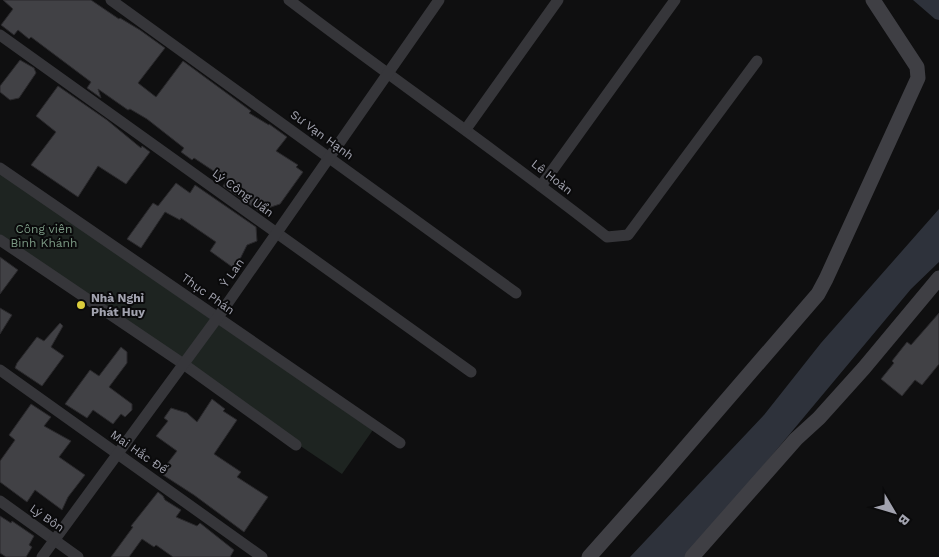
<svg xmlns="http://www.w3.org/2000/svg" width="939" height="557" font-family="'Work Sans',sans-serif">
<style>
.green{fill:#1e2421}
.water{fill:#2e323b}
.building{fill:#414145;stroke:#2a292c}
.lines{fill:none;stroke-linecap:round;stroke-linejoin:round}
.street{stroke:#36363a;stroke-width:11}
.secondary{stroke:#3f3f44;stroke-width:15}
.poi-dot{fill:#dbcd3c;stroke:#0a0a0b;stroke-width:2}
.labels{text-anchor:middle;stroke-width:4;stroke-linejoin:round;paint-order:stroke}
.street-label{font-size:12px;fill:#a2a3af;stroke:#0a0a0b}
.park-label{font-size:12px;fill:#7b9984;stroke:#0a0a0b}
.poi-label{font-size:12px;font-weight:bold;fill:#a2a3af;stroke:#0a0a0b;text-anchor:start}
</style>
<rect width="100%" height="100%" fill="#0f0f10"/>
<path class="green" d="M0,168L375,427L342,474L0,244Z"/>
<g class="water">
<path d="M913,0H939V20L935,19Z"/>
<path d="M939,209V262L911,289L687,557H630L764,415L821,343Z"/>
</g>
<g class="building">
<path d="M3,0H91L119,19L120,18L140,30L165,48L138,83L156,97L183,61L251,111L249,113L269,125V124L287,137L276,151L298,165L296,167L303,172L280,204L259,211L223,186L227,180L194,158L192,160L181,152L184,148L147,119L130,109L128,110L98,89L101,98L87,88L91,82L31,37L29,39L18,30L14,35L1,25L13,9Z"/>
<path d="M20,60L34,68L36,73L19,98L10,100L0,92V86Z"/>
<path d="M58,86L107,120L141,148L142,146L150,152L126,184L98,166L78,197L31,165L56,132L36,116Z"/>
<path d="M176,183L190,193L195,185L256,227L257,241L247,245L235,269L210,251L216,242L181,218L180,220L165,212L141,248L127,239L153,203L158,206Z"/>
<path d="M0,257L18,270L0,294Z"/>
<path d="M0,308L12,315L0,334Z"/>
<path d="M939,313V364L922,385L915,380L902,396L881,379L894,363L892,361L907,342L911,345Z"/>
<path d="M60,323L63,326L51,347L64,356L42,386L15,368L17,363L37,337L44,341Z"/>
<path d="M121,347L127,352V363L109,387L132,404V410L125,417L121,414L113,424L93,410L87,418L65,404L90,370L99,376Z"/>
<path d="M212,399L225,409L223,411L237,420L214,454L241,472L237,477L268,497L244,532L194,495L160,473L177,451L156,436L168,421L164,418L171,408L187,413L197,422Z"/>
<path d="M31,404L51,417L44,426L71,441L59,457L85,475L68,497L62,510L35,490L27,502L0,482V461L15,440L9,435Z"/>
<path d="M158,492L163,496L165,500L181,510L176,517L197,526L200,523L234,550L230,557H173L156,545L154,547L142,539L129,557H111L133,527L131,526Z"/>
<path d="M0,516L11,523L12,521L34,536L29,545L32,547L26,557H6L0,553Z"/>
</g>
<g class="lines">
<g class="street">
<path d="M111,0L516,293"/>
<path d="M289,0C394,80 503,155 607,237L628,235L757,61"/>
<path d="M0,35L471,372"/>
<path d="M466,129L558,0"/>
<path d="M0,168L400,443"/>
<path d="M541,186L675,0"/>
<path d="M0,240L182,363L296,445"/>
<path d="M0,370L262,557"/>
<path d="M0,501L78,557"/>
<path d="M42,557L218,317L439,0"/>
</g>
<g class="secondary">
<path d="M589,557L661,476L818,294L826,279L918,78L917,67L873,0"/>
<path d="M692,557L796,439L819,418L864,368L939,278"/>
</g>
</g>
<circle class="poi-dot" cx="81" cy="305" r="5"/>
<g class="labels">
<g class="street-label">
<text transform="translate(322 135) rotate(36)" y="4">Sư Vạn Hạnh</text>
<text transform="translate(552 177) rotate(38)" y="4">Lê Hoàn</text>
<text transform="translate(243 193) rotate(36)" y="4">Lý Công Uẩn</text>
<text transform="translate(232 273) rotate(-55)" y="4">Ỷ Lan</text>
<text transform="translate(208 294) rotate(35)" y="4">Thục Phán</text>
<text transform="translate(139 452) rotate(35)" y="4">Mai Hắc Đế</text>
<text transform="translate(47 518) rotate(35)" y="4">Lý Bôn</text>
</g>
<g class="park-label">
<text x="44" y="233">Công viên<tspan x="44" dy="14">Bình Khánh</tspan></text>
</g>
<g class="poi-label">
<text x="91" y="302">Nhà Nghỉ<tspan x="91" dy="14">Phát Huy</tspan></text>
</g>
</g>
<g transform="translate(894 512) rotate(128)" stroke="#0a0a0b" stroke-width="4" paint-order="stroke">
<path d="M0-4L9 19L0 12L-9 19Z" fill="#a2a3af"/>
<text y="-8" font-size="14" font-weight="bold" text-anchor="middle" fill="#a2a3af">B</text>
</g>
</svg>
